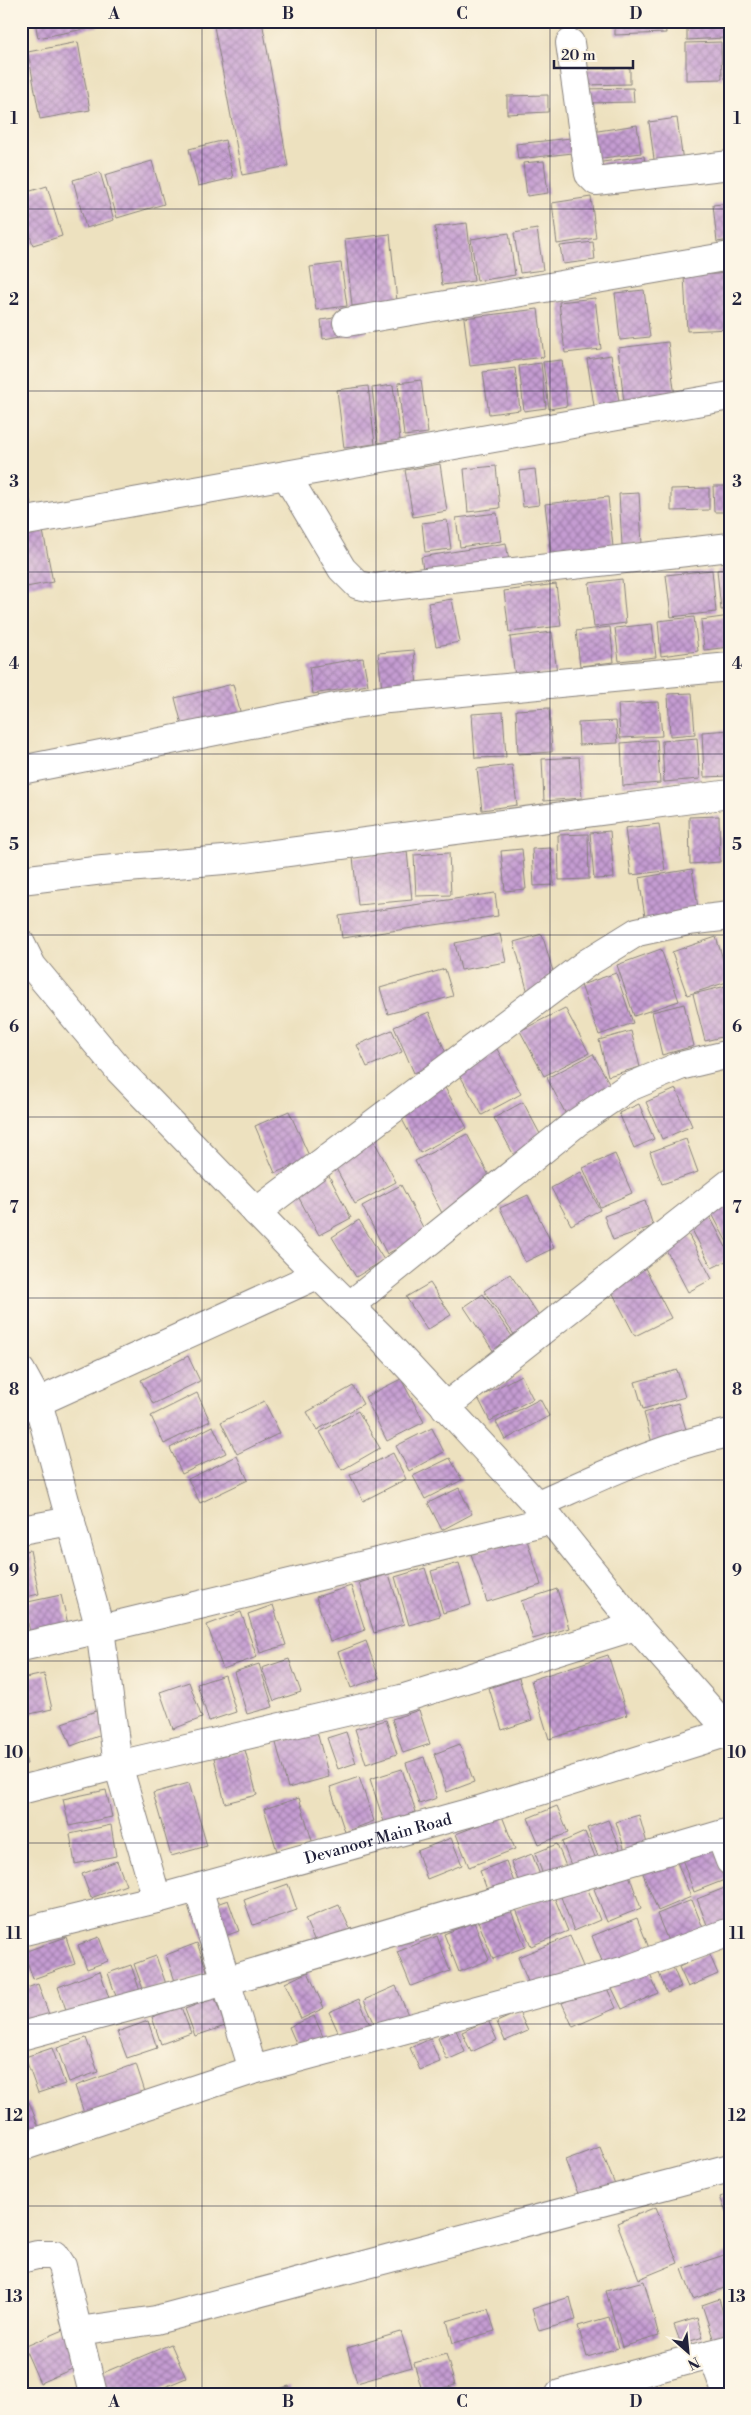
<svg xmlns="http://www.w3.org/2000/svg" width="751" height="2415" font-family="'Libre Bodoni',serif">
<style>
.building{fill:url(#building-cross-hatch)}
.lines{fill:none;stroke-linecap:round;stroke-linejoin:round}
.minor-casing{stroke:#88827d;stroke-width:30}
.tertiary-casing{stroke:#88827d;stroke-width:30}
.minor{stroke:#fff;stroke-width:28}
.tertiary{stroke:#fff;stroke-width:28}
.grid{fill:none;stroke:#22223b;stroke-width:1;stroke-opacity:0.55}
.labels{text-anchor:middle;stroke-width:4.5;stroke-linejoin:round;paint-order:stroke}
.street-label{font-size:16px;fill:#22223b;stroke:#fcf5e5}
.neatline{fill:none;stroke:#22223b;stroke-width:2}
.grid-label{font-size:16px;text-anchor:middle;font-weight:bold;fill:#22223b}
</style>
<defs>
<pattern id="building-cross-hatch" width="8" height="8" patternUnits="userSpaceOnUse" patternTransform="scale(1.25)"><rect width="8" height="8" fill="#c59cd2"/><path d="M0 0l8 8M0 8l8-8" fill="none" stroke="#a07fac"/></pattern>
</defs>
<rect width="100%" height="100%" fill="#fcf5e5"/>
<filter id="ink" filterUnits="userSpaceOnUse"><feTurbulence type="fractalNoise" baseFrequency=".02" numOctaves="2"/><feDisplacementMap in="SourceGraphic" scale="10" xChannelSelector="R" yChannelSelector="G"/><feConvolveMatrix kernelMatrix="1 2 1 2 8 2 1 2 1" color-interpolation-filters="sRGB"/></filter>
<filter id="wash" filterUnits="userSpaceOnUse"><feTurbulence type="fractalNoise" baseFrequency=".0096" numOctaves="4" result="noise"/><feDisplacementMap in="SourceGraphic" scale="20" xChannelSelector="R" yChannelSelector="G"/><feGaussianBlur stdDeviation="1.12" result="paint"/><feColorMatrix in="noise" values="0 0 0 0 0 0 0 0 0 0 0 0 0 0 0 0 0 1.4 0 .05"/><feComposite in="paint" operator="in"/></filter>
<g filter="url(#wash)">
<rect width="100%" height="100%" fill="#ede1bf"/>
<g id="blocks">
<g class="building">
<path d="M35,21H104L105,25L38,38Z"/>
<path d="M213,21H262L288,166L242,175Z"/>
<path d="M615,21H665L666,33L615,35Z"/>
<path d="M725,22V38L687,40V23Z"/>
<path d="M78,42L90,110L40,119L28,52Z"/>
<path d="M721,42L722,79L686,80V43Z"/>
<path d="M724,42H730V79H725Z"/>
<path d="M630,68V84L583,85V69Z"/>
<path d="M633,88L634,102L585,103V89Z"/>
<path d="M548,95V112L507,114V96Z"/>
<path d="M677,118L684,169L656,174L649,122Z"/>
<path d="M637,125L641,153L588,160L585,133Z"/>
<path d="M571,138L573,153L518,159L516,144Z"/>
<path d="M225,140L233,178L198,186L189,149Z"/>
<path d="M644,156L647,176L589,164Z"/>
<path d="M152,161L164,204L117,218L105,175Z"/>
<path d="M544,161L548,193L527,196L523,163Z"/>
<path d="M100,172L114,220L86,228L73,180Z"/>
<path d="M47,186L62,236L33,245L21,206V194Z"/>
<path d="M591,197L596,238L557,244L552,203Z"/>
<path d="M730,203V240L717,242L713,205Z"/>
<path d="M467,223L474,281L442,285L435,227Z"/>
<path d="M21,227L27,245L21,247Z"/>
<path d="M537,229L543,270L520,273L514,233Z"/>
<path d="M509,233L515,275L477,281L471,239Z"/>
<path d="M390,234L397,301L352,306L345,239Z"/>
<path d="M593,242L595,260L563,264L560,246Z"/>
<path d="M341,263L347,306L316,310L310,267Z"/>
<path d="M730,273V329L687,331L684,276Z"/>
<path d="M644,290L650,337L620,340L615,293Z"/>
<path d="M595,298L601,349L565,353L559,302Z"/>
<path d="M538,309L544,357L470,366L464,318Z"/>
<path d="M365,313L367,332L323,339L321,320Z"/>
<path d="M668,342L675,397L624,403L618,348Z"/>
<path d="M611,355L619,401L594,406L587,359Z"/>
<path d="M562,360L567,406L549,409L543,362Z"/>
<path d="M541,363L546,408L524,411L519,366Z"/>
<path d="M515,368L520,410L489,414L483,372Z"/>
<path d="M421,380L428,433L404,436L398,383Z"/>
<path d="M393,385L400,440L378,443L372,388Z"/>
<path d="M368,386L375,444L344,448L337,390Z"/>
<path d="M21,459L31,505L21,507Z"/>
<path d="M440,464L447,511L413,517L405,470Z"/>
<path d="M496,466L500,508L468,512L464,469Z"/>
<path d="M535,469L539,505L523,507L519,471Z"/>
<path d="M713,486H730V512H714Z"/>
<path d="M709,488V510L671,511V489Z"/>
<path d="M639,493L642,544L622,545L619,494Z"/>
<path d="M608,497L613,547L551,555L545,504Z"/>
<path d="M497,513L501,541L460,547L456,518Z"/>
<path d="M447,520L451,549L425,552L422,523Z"/>
<path d="M43,531L53,582L21,588V535Z"/>
<path d="M506,543L509,561L424,575L421,557Z"/>
<path d="M730,568V609L721,610L717,570Z"/>
<path d="M712,570L716,612L671,617L666,575Z"/>
<path d="M622,579L626,623L594,627L589,583Z"/>
<path d="M556,584L561,626L509,632L504,591Z"/>
<path d="M452,599L460,642L436,646L428,603Z"/>
<path d="M730,616V647L704,650L701,620Z"/>
<path d="M694,617L698,651L661,656L658,621Z"/>
<path d="M652,624L656,657L619,661L615,628Z"/>
<path d="M610,627L614,662L580,666L576,631Z"/>
<path d="M552,632L557,673L515,677L510,637Z"/>
<path d="M414,650L417,687L382,690L378,653Z"/>
<path d="M363,658L368,685L313,694L309,667Z"/>
<path d="M233,684L241,715L183,729L175,698Z"/>
<path d="M692,693L695,734L670,736L668,694Z"/>
<path d="M659,702L662,736L620,738L618,704Z"/>
<path d="M549,708L552,752L518,754L516,710Z"/>
<path d="M503,712L506,757L475,758L472,714Z"/>
<path d="M616,721L618,743L579,745L578,723Z"/>
<path d="M730,730V776L704,777L702,732Z"/>
<path d="M697,738L700,779L664,782L662,741Z"/>
<path d="M657,740L660,783L623,786L621,743Z"/>
<path d="M579,757L582,798L544,801L542,759Z"/>
<path d="M512,765L517,805L482,810L477,769Z"/>
<path d="M719,816L720,862L690,864L689,817Z"/>
<path d="M659,824L665,871L631,875L625,828Z"/>
<path d="M610,831L614,878L594,879L590,833Z"/>
<path d="M588,834L589,879L559,880L558,835Z"/>
<path d="M551,848L554,885L534,886L532,849Z"/>
<path d="M522,849L526,889L505,891L501,851Z"/>
<path d="M407,851L412,900L358,905L353,857Z"/>
<path d="M449,853L451,895L416,896L414,855Z"/>
<path d="M692,869L699,914L646,923L639,878Z"/>
<path d="M730,870V909H728L725,871Z"/>
<path d="M495,893L498,916L342,938L339,916Z"/>
<path d="M500,934L506,962L461,970L455,943Z"/>
<path d="M542,934L557,985L528,993L514,942Z"/>
<path d="M716,937L730,981L687,995L672,952Z"/>
<path d="M661,949L679,1001L634,1016L617,965Z"/>
<path d="M445,969L453,996L388,1014L380,988Z"/>
<path d="M616,973L633,1023L599,1035L581,985Z"/>
<path d="M730,985V1035L705,1041L693,994Z"/>
<path d="M684,1004L694,1046L662,1055L652,1012Z"/>
<path d="M565,1008L589,1053L544,1076L520,1031Z"/>
<path d="M429,1012L448,1058L414,1073L394,1027Z"/>
<path d="M392,1030L402,1052L367,1067L357,1045Z"/>
<path d="M631,1031L640,1067L608,1076L599,1040Z"/>
<path d="M497,1049L521,1094L482,1115L457,1070Z"/>
<path d="M593,1054L617,1097L570,1122L547,1078Z"/>
<path d="M443,1084L467,1128L420,1153L396,1108Z"/>
<path d="M676,1089L692,1126L662,1139L646,1102Z"/>
<path d="M523,1102L547,1147L518,1163L494,1118Z"/>
<path d="M639,1104L654,1139L634,1148L619,1113Z"/>
<path d="M289,1111L310,1158L275,1173L255,1126Z"/>
<path d="M467,1134L495,1187L443,1215L415,1161Z"/>
<path d="M372,1137L396,1182L355,1204L331,1159Z"/>
<path d="M686,1139L698,1172L662,1184L650,1152Z"/>
<path d="M615,1154L632,1193L600,1207L583,1168Z"/>
<path d="M326,1170L351,1218L319,1235L293,1187Z"/>
<path d="M581,1172L600,1210L571,1225L551,1188Z"/>
<path d="M401,1185L426,1233L387,1254L362,1206Z"/>
<path d="M528,1195L554,1248L525,1262L500,1208Z"/>
<path d="M730,1199V1248L710,1210Z"/>
<path d="M645,1201L653,1226L613,1240L604,1216Z"/>
<path d="M708,1213L730,1255V1259L712,1268L689,1224Z"/>
<path d="M359,1220L384,1260L356,1277L332,1237Z"/>
<path d="M686,1230L712,1279L688,1292L662,1242Z"/>
<path d="M645,1268L671,1318L635,1336L609,1286Z"/>
<path d="M510,1274L543,1322L517,1339L484,1291Z"/>
<path d="M430,1283L451,1315L427,1330L406,1297Z"/>
<path d="M483,1294L516,1342L496,1355L464,1307Z"/>
<path d="M188,1356L200,1381L153,1404L141,1380Z"/>
<path d="M677,1370L685,1397L643,1409L635,1382Z"/>
<path d="M521,1375L533,1399L490,1421L478,1398Z"/>
<path d="M401,1379L424,1422L387,1441L365,1397Z"/>
<path d="M353,1386L363,1404L317,1430L307,1412Z"/>
<path d="M197,1393L210,1421L164,1444L151,1416Z"/>
<path d="M540,1399L549,1416L505,1440L496,1422Z"/>
<path d="M264,1401L280,1433L237,1454L221,1422Z"/>
<path d="M678,1403L688,1436L653,1447L644,1413Z"/>
<path d="M358,1411L380,1448L342,1470L320,1432Z"/>
<path d="M213,1426L226,1453L182,1474L170,1448Z"/>
<path d="M432,1428L444,1452L409,1471L396,1446Z"/>
<path d="M393,1453L406,1479L363,1501L350,1475Z"/>
<path d="M237,1456L248,1480L200,1503L188,1479Z"/>
<path d="M450,1458L462,1480L425,1499L413,1476Z"/>
<path d="M459,1488L472,1514L442,1530L428,1503Z"/>
<path d="M526,1537L541,1585L487,1602L471,1554Z"/>
<path d="M30,1550L39,1594L21,1598V1552Z"/>
<path d="M459,1563L471,1605L443,1613L431,1571Z"/>
<path d="M425,1568L440,1616L409,1625L395,1577Z"/>
<path d="M389,1574L404,1624L374,1633L359,1583Z"/>
<path d="M351,1586L365,1630L330,1642L316,1597Z"/>
<path d="M557,1589L569,1628L533,1639L521,1601Z"/>
<path d="M61,1595L68,1624L30,1632L23,1603Z"/>
<path d="M273,1605L286,1645L260,1653L248,1614Z"/>
<path d="M241,1612L257,1657L223,1669L207,1625Z"/>
<path d="M366,1641L379,1678L351,1688L338,1652Z"/>
<path d="M608,1655L627,1715L549,1739L531,1680Z"/>
<path d="M289,1659L301,1692L274,1701L262,1668Z"/>
<path d="M259,1664L273,1707L247,1714L234,1672Z"/>
<path d="M44,1674L52,1709L21,1716V1679Z"/>
<path d="M225,1675L236,1712L209,1721L197,1684Z"/>
<path d="M519,1678L532,1720L502,1730L489,1688Z"/>
<path d="M189,1682L202,1718L173,1729L160,1692Z"/>
<path d="M99,1710L107,1733L71,1746L62,1723Z"/>
<path d="M419,1710L430,1744L403,1753L392,1719Z"/>
<path d="M386,1720L397,1754L366,1764L355,1729Z"/>
<path d="M317,1732L329,1777L288,1788L276,1743Z"/>
<path d="M346,1732L356,1763L338,1769L327,1738Z"/>
<path d="M21,1739L27,1764L21,1765Z"/>
<path d="M460,1744L474,1782L447,1792L434,1754Z"/>
<path d="M245,1750L257,1795L225,1803L214,1758Z"/>
<path d="M424,1757L437,1798L419,1804L406,1763Z"/>
<path d="M402,1769L416,1812L384,1822L370,1779Z"/>
<path d="M359,1777L374,1821L345,1832L330,1787Z"/>
<path d="M189,1783L207,1846L171,1856L153,1793Z"/>
<path d="M106,1790L112,1817L69,1826L63,1799Z"/>
<path d="M299,1798L313,1844L278,1854L264,1809Z"/>
<path d="M557,1806L568,1833L539,1844L528,1818Z"/>
<path d="M639,1815L648,1847L626,1854L616,1822Z"/>
<path d="M502,1816L515,1849L469,1867L456,1834Z"/>
<path d="M608,1820L623,1856L601,1864L587,1828Z"/>
<path d="M111,1825L116,1856L75,1864L70,1834Z"/>
<path d="M585,1832L598,1864L574,1873L562,1842Z"/>
<path d="M451,1838L462,1865L427,1879L417,1851Z"/>
<path d="M557,1844L569,1874L546,1883L535,1853Z"/>
<path d="M714,1846L727,1879L694,1892L682,1859Z"/>
<path d="M532,1854L543,1883L522,1891L511,1862Z"/>
<path d="M675,1857L691,1897L658,1911L642,1871Z"/>
<path d="M117,1861L126,1885L91,1898L82,1874Z"/>
<path d="M506,1861L517,1890L491,1900L480,1871Z"/>
<path d="M629,1875L641,1908L607,1922L594,1889Z"/>
<path d="M288,1884L297,1910L253,1925L244,1900Z"/>
<path d="M587,1887L600,1920L574,1931L561,1897Z"/>
<path d="M727,1887L730,1892V1922L709,1930L697,1899Z"/>
<path d="M553,1894L568,1931L531,1946L516,1909Z"/>
<path d="M228,1900L239,1931L205,1943L194,1912Z"/>
<path d="M692,1900L705,1933L670,1946L657,1914Z"/>
<path d="M339,1905L352,1933L318,1948L305,1919Z"/>
<path d="M510,1908L525,1947L493,1959L478,1921Z"/>
<path d="M637,1918L651,1953L606,1971L592,1936Z"/>
<path d="M474,1922L489,1960L459,1972L444,1934Z"/>
<path d="M437,1936L450,1971L411,1986L397,1952Z"/>
<path d="M570,1936L585,1971L532,1992L518,1957Z"/>
<path d="M66,1937L75,1964L33,1979L24,1952Z"/>
<path d="M99,1937L108,1961L87,1969L78,1945Z"/>
<path d="M197,1943L208,1973L176,1984L166,1955Z"/>
<path d="M709,1953L718,1974L688,1987L679,1967Z"/>
<path d="M156,1956L166,1984L144,1992L134,1964Z"/>
<path d="M131,1965L141,1994L118,2002L108,1973Z"/>
<path d="M673,1967L681,1987L667,1993L659,1973Z"/>
<path d="M648,1970L658,1993L622,2009L611,1986Z"/>
<path d="M100,1971L111,2004L69,2018L58,1987Z"/>
<path d="M308,1972L324,2008L301,2019L285,1983Z"/>
<path d="M38,1984L51,2020L21,2031V1990Z"/>
<path d="M605,1984L616,2008L573,2027L562,2003Z"/>
<path d="M396,1986L411,2022L380,2036L364,2000Z"/>
<path d="M215,1998L225,2026L195,2036L185,2009Z"/>
<path d="M359,1999L373,2032L344,2045L329,2012Z"/>
<path d="M181,2007L191,2033L161,2044L152,2017Z"/>
<path d="M519,2012L528,2031L505,2041L497,2022Z"/>
<path d="M314,2016L328,2048L303,2059L289,2027Z"/>
<path d="M488,2020L497,2040L471,2052L462,2032Z"/>
<path d="M148,2021L157,2048L127,2058L117,2032Z"/>
<path d="M456,2030L465,2052L447,2060L438,2038Z"/>
<path d="M86,2038L98,2072L69,2082L57,2048Z"/>
<path d="M430,2039L440,2062L420,2070L410,2048Z"/>
<path d="M52,2048L65,2084L38,2093L25,2057Z"/>
<path d="M136,2064L147,2098L86,2119L75,2086Z"/>
<path d="M29,2102L42,2135L21,2143V2105Z"/>
<path d="M600,2147L617,2190L582,2204L565,2160Z"/>
<path d="M730,2194V2221L720,2197Z"/>
<path d="M656,2207L678,2263L639,2279L617,2223Z"/>
<path d="M730,2253V2286L693,2299L682,2269Z"/>
<path d="M644,2281L659,2336L622,2347L606,2291Z"/>
<path d="M730,2295V2316H729L723,2297Z"/>
<path d="M570,2297L576,2320L539,2331L532,2309Z"/>
<path d="M719,2299L730,2336L714,2341L702,2305Z"/>
<path d="M488,2309L495,2331L453,2343L447,2321Z"/>
<path d="M609,2317L618,2348L587,2357L578,2326Z"/>
<path d="M697,2318L703,2337L681,2344L674,2325Z"/>
<path d="M73,2326L88,2362L40,2383L24,2347Z"/>
<path d="M401,2332L412,2367L357,2383L347,2348Z"/>
<path d="M171,2344L186,2378L148,2394H106L98,2375Z"/>
<path d="M446,2354L455,2385L423,2394L414,2363Z"/>
<path d="M289,2386L292,2394H264V2393Z"/>
</g>
</g>
</g>
<g filter="url(#ink)">
<use href="#blocks" fill-opacity="0" stroke="#88827d" stroke-width="1"/>
<g class="lines">
<g class="minor-casing">
<g id="minor">
<path d="M570,43L589,174L596,181L730,165"/>
<path d="M347,322L730,256"/>
<path d="M286,475L342,569L358,585L374,588L730,547"/>
<path d="M21,522L730,396"/>
<path d="M21,770L341,706L388,699L730,667"/>
<path d="M21,880L103,870L236,859L730,794"/>
<path d="M256,1212L587,963L637,932L688,921L730,916"/>
<path d="M349,1306L576,1123L627,1088L680,1066L730,1054"/>
<path d="M21,1371L38,1402L100,1629L21,1647"/>
<path d="M21,1407L38,1402L317,1275"/>
<path d="M445,1407L730,1183"/>
<path d="M536,1505C600,1477 661,1446 730,1433"/>
<path d="M21,1530L71,1521"/>
<path d="M21,1790L118,1765L401,1699L636,1626"/>
<path d="M721,1837L730,1861"/>
<path d="M198,1888L253,2070"/>
<path d="M157,1899L118,1765L100,1629L551,1520"/>
<path id="s1" d="M21,1932L157,1899L479,1810L729,1732"/>
<path d="M21,2036L226,1981L730,1832"/>
<path d="M21,2147L253,2070L626,1970L730,1932"/>
<path d="M21,2259L37,2255H55L62,2266L93,2394"/>
<path d="M78,2331L156,2320L730,2168"/>
<path d="M712,2354L727,2394"/>
<path d="M560,2394L730,2349"/>
</g>
</g>
<g class="tertiary-casing">
<path id="tertiary" d="M21,944L32,966L119,1070L296,1253L382,1338L551,1520L636,1626L730,1732"/>
</g>
<use href="#minor" class="minor"/>
<use href="#tertiary" class="tertiary"/>
</g>
</g>
<path class="grid" d="M202,21V2394M376,21V2394M550,21V2394M21,209H730M21,391H730M21,572H730M21,754H730M21,935H730M21,1117H730M21,1298H730M21,1480H730M21,1661H730M21,1843H730M21,2024H730M21,2206H730"/>
<g class="labels">
<g class="street-label">
<text dy="6" stroke="none"><textPath href="#s1" startOffset="369">Devanoor Main Road</textPath></text>
</g>
</g>
<rect width="751" height="2415" fill="none" stroke="#fcf5e5" stroke-width="55"/>
<g transform="translate(688 2352) rotate(153)" stroke="#fcf5e5" stroke-width="4" paint-order="stroke">
<path d="M0-4L9 19L0 12L-9 19Z" fill="#22223b"/>
<text y="-8" font-size="14" font-weight="bold" text-anchor="middle" fill="#22223b">N</text>
</g>
<path d="M554 60v8h79v-8" fill="none" stroke="#22223b" stroke-width="2.5"/>
<text x="561" y="60" font-size="15" fill="#22223b" stroke="#fcf5e5" stroke-width="4" paint-order="stroke">20 m</text>
<rect x="28" y="28" width="696" height="2360" class="neatline"/>
<g class="grid-label">
<text x="114" y="19">A</text>
<text x="288" y="19">B</text>
<text x="462" y="19">C</text>
<text x="636" y="19">D</text>
<text x="14" y="124">1</text>
<text x="737" y="124">1</text>
<text x="14" y="305">2</text>
<text x="737" y="305">2</text>
<text x="14" y="487">3</text>
<text x="737" y="487">3</text>
<text x="14" y="669">4</text>
<text x="737" y="669">4</text>
<text x="14" y="850">5</text>
<text x="737" y="850">5</text>
<text x="14" y="1032">6</text>
<text x="737" y="1032">6</text>
<text x="14" y="1213">7</text>
<text x="737" y="1213">7</text>
<text x="14" y="1395">8</text>
<text x="737" y="1395">8</text>
<text x="14" y="1576">9</text>
<text x="737" y="1576">9</text>
<text x="14" y="1758">10</text>
<text x="737" y="1758">10</text>
<text x="14" y="1939">11</text>
<text x="737" y="1939">11</text>
<text x="14" y="2121">12</text>
<text x="737" y="2121">12</text>
<text x="14" y="2302">13</text>
<text x="737" y="2302">13</text>
<text x="114" y="2407">A</text>
<text x="288" y="2407">B</text>
<text x="462" y="2407">C</text>
<text x="636" y="2407">D</text>
</g>
</svg>
